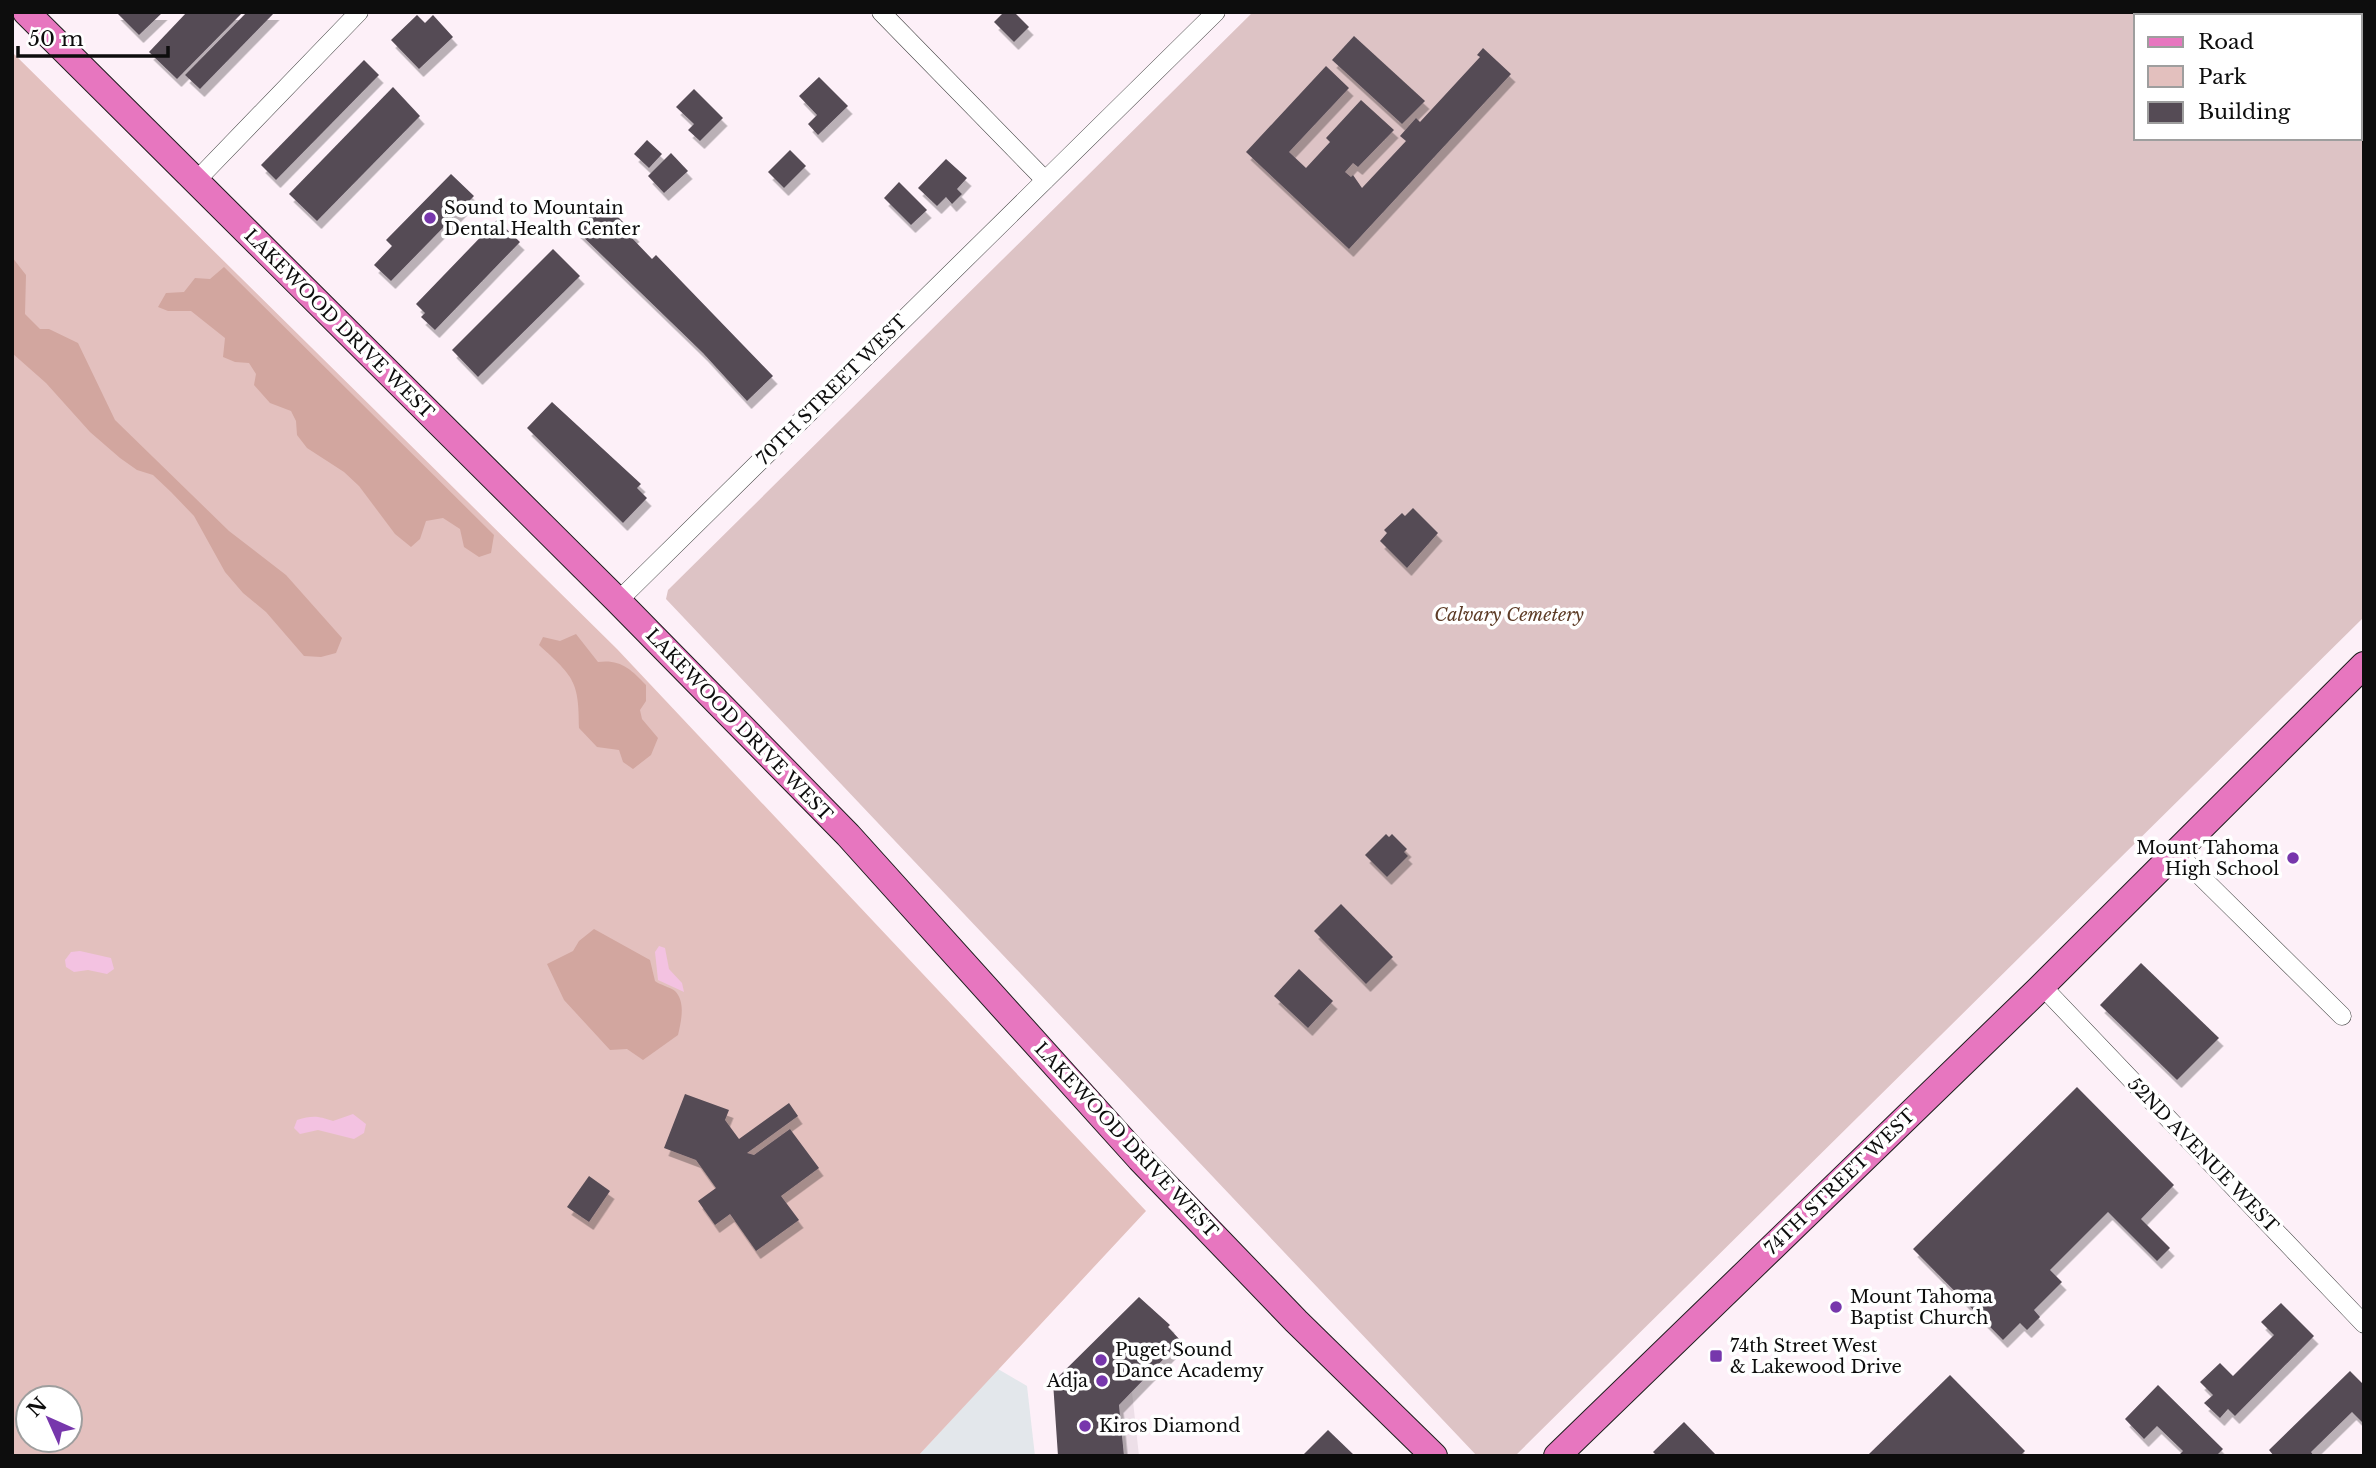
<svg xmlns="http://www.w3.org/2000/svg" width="2376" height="1468" font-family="'Libre Baskerville',serif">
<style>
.industrial{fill:#e3e7eb}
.green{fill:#e3c0be;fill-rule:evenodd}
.forest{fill:#d2a69f}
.sand{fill:#f3c2e1}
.cemetery{fill:#ddc3c5;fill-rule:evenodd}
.plaza{fill:#eddfe8}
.building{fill:#554b55;filter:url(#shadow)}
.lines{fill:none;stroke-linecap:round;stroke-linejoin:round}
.street-casing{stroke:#404040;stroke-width:19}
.primary-casing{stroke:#1e1e1e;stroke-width:28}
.street{stroke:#fff;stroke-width:18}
.primary{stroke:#e776bf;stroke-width:26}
.poi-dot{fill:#7737ac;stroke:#fff;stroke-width:2.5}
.labels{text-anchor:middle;stroke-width:7;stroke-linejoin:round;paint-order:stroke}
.poi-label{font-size:18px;fill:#0d0d0d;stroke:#fff;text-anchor:start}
.street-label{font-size:18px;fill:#0d0d0d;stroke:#fff}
.park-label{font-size:18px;font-style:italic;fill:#5d3b26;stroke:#fff}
</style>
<defs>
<filter id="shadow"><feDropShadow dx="4.5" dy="8" stdDeviation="0" flood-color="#0004"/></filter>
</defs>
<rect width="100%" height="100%" fill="#fdf0f8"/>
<path class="industrial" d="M998,1369L1027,1386L1035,1456H918Z"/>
<path class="green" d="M12,52L617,649L1146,1211L918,1456H12ZM28,1398H70V1440H28Z"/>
<g class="forest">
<path d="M12,257L26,275L25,314L40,329H49L78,343L115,420L229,531L286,575L342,638L336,653L321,657L304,656L266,612L243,593L225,572L194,516L171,492L153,475L137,470L120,458L90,432L46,383L12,353Z"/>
<path d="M224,267L494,535L491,553L479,557L464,547L460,529L443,518L426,521L420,539L411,547L395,534L359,486L344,472L307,448L297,435L296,421L291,411L270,403L254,385L256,374L249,363L235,362L223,357L225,338L191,311H168L158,307L166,293L184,292L195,278L210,279Z"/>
<path d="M576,634L598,662C620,659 631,669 646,685V701L640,710L642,719L658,738L651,755L633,769L623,762L619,750L597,747L579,728C579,681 574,677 539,645L543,637L560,641Z"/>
<path d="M594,929L650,960L655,981C660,985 670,987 675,991C686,1002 681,1022 678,1035L643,1060L627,1049L610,1050L564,1000L547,964L573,951L579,941Z"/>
</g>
<g class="sand">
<path d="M659,946L665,948L669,969L682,983L684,992L658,980L655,952Z"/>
<path d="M80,951L111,958L114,969L107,974L88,970L74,972L66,967L65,960L71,952Z"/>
<path d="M353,1114L366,1124L364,1133L354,1139L318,1130L300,1134L294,1128L297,1120C313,1115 318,1116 333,1121Z"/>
</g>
<path class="cemetery" d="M1253,12H2364V617L1515,1456H1477L666,599L668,590ZM2136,16H2360V138H2136Z"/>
<path class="plaza" d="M1132,1392L1139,1456H1124L1119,1405Z"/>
<g class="building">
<path d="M116,12H163L139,35Z"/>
<path d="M187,12H243L177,79L149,52Z"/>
<path d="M247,12H275L200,89L185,75Z"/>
<path d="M1004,12H1014L1029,27L1014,42L994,22Z"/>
<path d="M417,15L425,23L433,15L453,37L419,69L391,40Z"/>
<path d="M1354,36L1425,101L1402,124L1332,60Z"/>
<path d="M1483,48L1511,74L1349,249L1246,152L1326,66L1349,88L1289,152L1306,168L1330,142L1326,138L1361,100L1394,130L1358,167L1353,163L1345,172L1351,177L1353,175L1362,188L1406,141L1400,136L1416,118L1420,122L1480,57L1477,55Z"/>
<path d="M364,60L379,75L276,180L261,165Z"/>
<path d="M819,77L848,106L818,135L808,124L817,115L799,96Z"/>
<path d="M393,87L420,116L317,221L289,194Z"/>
<path d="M694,89L723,118L700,141L688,130L694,124L676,107Z"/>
<path d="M647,140L662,154L649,168L634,154Z"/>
<path d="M790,150L806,166L784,188L768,172Z"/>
<path d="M671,153L688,171L664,193L648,176Z"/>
<path d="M946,159L967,178L957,189L962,194L952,204L946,197L937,206L918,188Z"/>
<path d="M451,174L474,196L391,281L374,265L392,246L386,240Z"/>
<path d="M899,182L927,210L911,225L884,198Z"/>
<path d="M604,203L635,234L631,237L652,259L656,255L773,376L747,401L703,353L576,230Z"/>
<path d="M497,220L520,242L435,330L421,317L425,313L416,304Z"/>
<path d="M553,249L580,276L478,377L452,350Z"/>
<path d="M552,402L641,484L637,488L647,498L623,523L527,428Z"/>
<path d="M1413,508L1438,533L1407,568L1380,541L1387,533L1384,530L1402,513L1405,516Z"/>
<path d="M1386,834L1389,837L1392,834L1407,849L1404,852L1408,856L1387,877L1365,855Z"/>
<path d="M1341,904L1393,957L1366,984L1314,931Z"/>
<path d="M2141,963L2219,1038L2177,1080L2100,1005Z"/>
<path d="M1299,969L1333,1001L1308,1028L1274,996Z"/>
<path d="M2077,1087L2174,1185L2141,1219L2170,1248L2157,1261L2108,1212L2050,1270L2062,1282L2034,1310L2040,1317L2027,1330L2020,1323L2003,1340L1913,1249Z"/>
<path d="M685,1094L729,1110L725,1120L739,1139L789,1103L798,1116L747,1153L754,1155L790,1129L819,1168L781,1196L799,1220L756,1251L730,1214L715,1225L698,1201L716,1188L696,1160L664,1148Z"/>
<path d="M589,1176L610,1191L589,1222L567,1207Z"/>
<path d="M1139,1297L1170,1325L1168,1327L1181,1341L1119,1405L1124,1456H1058L1053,1382Z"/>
<path d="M2281,1303L2314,1336L2235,1416L2228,1409L2220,1418L2204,1403L2213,1395L2200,1382L2220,1363L2233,1376L2274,1335L2261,1322Z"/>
<path d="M2350,1371L2364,1385V1424L2352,1412L2311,1452L2314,1456H2274L2269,1450Z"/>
<path d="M1950,1375L2025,1451L2020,1456H1871L1869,1454Z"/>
<path d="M2158,1385L2223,1449L2216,1456H2178L2183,1451L2157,1426L2144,1439L2125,1419Z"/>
<path d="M1684,1422L1717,1456H1657L1653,1452Z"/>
<path d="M1328,1430L1355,1456H1302Z"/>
</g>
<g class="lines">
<g class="street-casing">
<g id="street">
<path d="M881,12L1045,180"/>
<path d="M195,182L359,12"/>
<path d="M618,601L1216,12"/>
<path d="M2176,852L2342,1016"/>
<path d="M2042,986L2364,1324"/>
</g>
</g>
<g class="primary-casing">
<g id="primary">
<path d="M26,12L618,601L848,835L1140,1159L1296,1321L1434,1456"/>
<path d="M1557,1456L2038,990L2364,665"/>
</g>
</g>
<use href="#street" class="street"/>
<use href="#primary" class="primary"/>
</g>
<g class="poi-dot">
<circle cx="430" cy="218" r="7"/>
<circle cx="2293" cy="858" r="7"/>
<circle cx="1836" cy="1307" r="7"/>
<rect x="1709" y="1349" width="14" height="14" rx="3.5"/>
<circle cx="1101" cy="1360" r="7"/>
<circle cx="1102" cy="1381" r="7"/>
<circle cx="1085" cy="1426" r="7"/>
</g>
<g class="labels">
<g class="poi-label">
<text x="444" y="214">Sound to Mountain<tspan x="444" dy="21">Dental Health Center</tspan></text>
<text x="2279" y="854" text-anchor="end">Mount Tahoma<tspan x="2279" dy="21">High School</tspan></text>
<text x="1850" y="1303">Mount Tahoma<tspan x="1850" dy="21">Baptist Church</tspan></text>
<text x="1730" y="1352">74th Street West<tspan x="1730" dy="21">&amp; Lakewood Drive</tspan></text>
<text x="1115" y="1356">Puget Sound<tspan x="1115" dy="21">Dance Academy</tspan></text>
<text x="1088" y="1387" text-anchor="end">Adja</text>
<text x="1099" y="1432">Kiros Diamond</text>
</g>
<g class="street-label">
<text transform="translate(339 324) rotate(45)" y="6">LAKEWOOD DRIVE WEST</text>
<text transform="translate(832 390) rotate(-45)" y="6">70TH STREET WEST</text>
<text transform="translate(739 725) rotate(46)" y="6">LAKEWOOD DRIVE WEST</text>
<text transform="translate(1126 1140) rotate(47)" y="6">LAKEWOOD DRIVE WEST</text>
<text transform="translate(2203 1155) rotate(46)" y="6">52ND AVENUE WEST</text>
<text transform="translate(1840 1182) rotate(-44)" y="6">74TH STREET WEST</text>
</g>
<g class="park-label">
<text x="1509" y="621">Calvary Cemetery</text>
</g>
</g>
<rect width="2376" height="1468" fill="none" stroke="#0d0d0d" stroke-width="28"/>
<rect x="2134" y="14" width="228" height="126" fill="#ffffff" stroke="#9e9e9e" stroke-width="2"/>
<rect x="2148" y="37" width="35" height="10" fill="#e776bf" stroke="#9e9e9e" stroke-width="2"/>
<text x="2198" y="49" font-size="21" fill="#0d0d0d">Road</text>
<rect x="2148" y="66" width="35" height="21" fill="#e3c0be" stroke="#9e9e9e" stroke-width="2"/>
<text x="2198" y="84" font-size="21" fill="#0d0d0d">Park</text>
<rect x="2148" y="102" width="35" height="21" fill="#554b55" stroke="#9e9e9e" stroke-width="2"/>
<text x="2198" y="119" font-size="21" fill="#0d0d0d">Building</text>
<g transform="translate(49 1419) rotate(315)"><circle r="33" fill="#ffffff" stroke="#9e9e9e" stroke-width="2"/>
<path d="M0-5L12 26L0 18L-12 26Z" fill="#7737ac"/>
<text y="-10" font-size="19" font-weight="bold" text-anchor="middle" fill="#0d0d0d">N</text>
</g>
<path d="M18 46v10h150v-10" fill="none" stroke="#0d0d0d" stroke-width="3.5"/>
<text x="28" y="46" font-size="21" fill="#0d0d0d" stroke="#ffffff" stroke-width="5" paint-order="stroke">50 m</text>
</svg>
